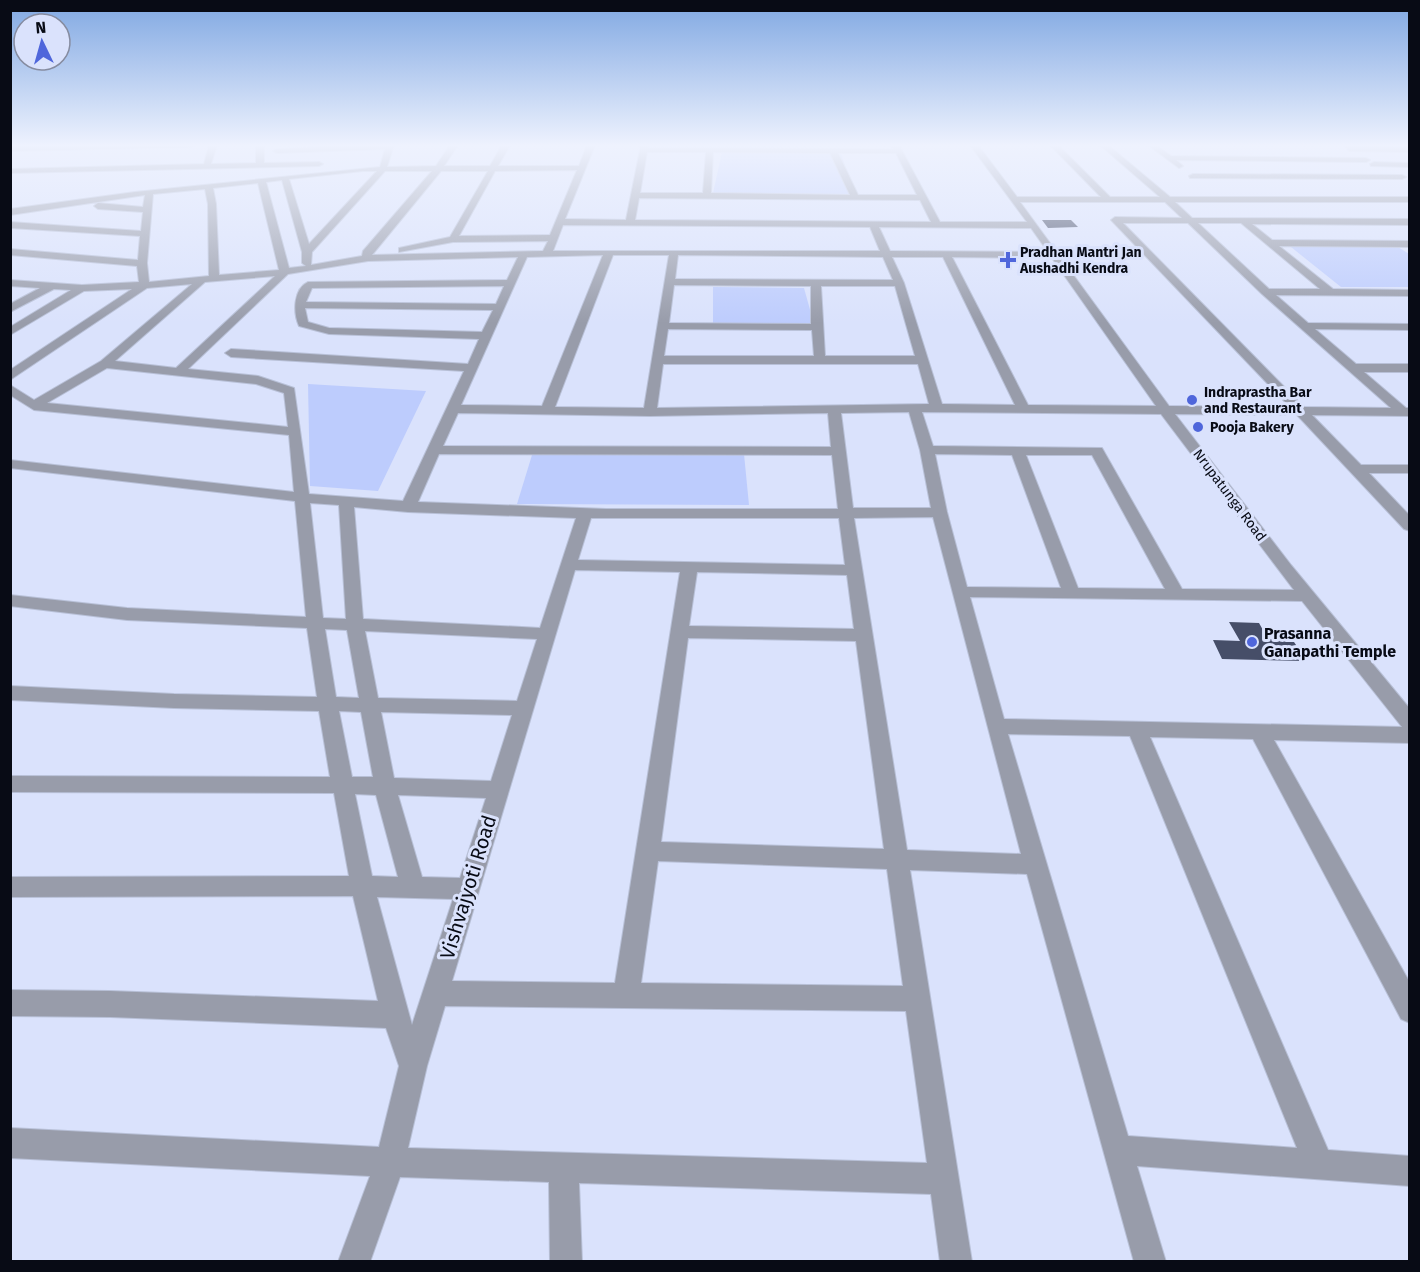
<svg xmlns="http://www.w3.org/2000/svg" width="1420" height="1272" font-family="'Fira Sans',sans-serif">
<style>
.green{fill:#bdccfd}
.building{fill:#464e68}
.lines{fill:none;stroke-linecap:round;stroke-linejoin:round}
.street-casing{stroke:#b8c0d7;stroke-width:2}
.street{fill:#989caa;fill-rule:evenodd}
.poi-dot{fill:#4f66db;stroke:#dae2fc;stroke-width:2}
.labels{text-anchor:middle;stroke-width:6;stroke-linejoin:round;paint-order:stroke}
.far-poi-label{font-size:14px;font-weight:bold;fill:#080b15;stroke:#dae2fc;text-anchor:start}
.far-street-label{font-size:14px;fill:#080b15;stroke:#dae2fc}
.poi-label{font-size:16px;font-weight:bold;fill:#080b15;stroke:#dae2fc;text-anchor:start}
.near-street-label{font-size:20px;fill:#080b15;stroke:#dae2fc}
</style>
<rect width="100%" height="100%" fill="#dae2fc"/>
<g class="green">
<path d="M722,152L841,153L854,194L713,193Z"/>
<path d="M1291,247H1398L1409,254V287H1341Z"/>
<path d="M713,287L804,288L814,324L713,323Z"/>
<path d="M308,384L426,391L378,491L310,486Z"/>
<path d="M744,454L749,505L517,504L532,455Z"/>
</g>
<g class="building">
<path d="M1042,220H1071L1078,227L1048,228Z"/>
<path d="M1229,622L1259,623L1268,639H1284L1286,642H1294L1307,661L1222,659L1213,640L1240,641Z"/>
</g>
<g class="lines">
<g class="street-casing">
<g id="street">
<path d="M93,145H194L190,147L10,151V147Z"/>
<path d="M209,145H217L211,164L256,163V145H264V163L319,162L323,164L319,166L10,173V169L204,164Z"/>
<path d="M394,145L387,167L436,166L450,145H458L444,166H490L502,145H510L498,166H579L587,145H595L565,219L626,220L641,145H649L648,148L893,149L891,145H899L940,222H1027L970,145H978L1017,197H1101L1050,145H1058L1110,197H1160L1100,145H1108L1170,197H1410V202H1175L1192,218L1410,219V225L1252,224L1272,240L1410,241V247L1279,246L1333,289L1410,290V296L1276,295L1308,323L1410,324V330L1315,329L1356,364H1410V372H1364L1406,408H1410V416L1312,415L1361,465H1410V473H1369L1410,516V531L1404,529L1297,415L1175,414L1291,565L1410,709V743L1274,740L1410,983V1023L1401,1019L1253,739L1150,737L1328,1150L1410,1156V1186L1137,1166L1166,1262H1134L1027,874L910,870L972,1262H940L931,1194L579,1183L582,1262H550L549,1182L400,1177L370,1262H338L370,1176L10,1158V1128L379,1147L399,1066L386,1028L110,1017L10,1016V990L110,991L378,1001L353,896L10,897V877L349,876L334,793L10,792V776L330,777L319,711L174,708L10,700V686L174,694L317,697L307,628L127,620L10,606V595L127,608L306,617L295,501L10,468V460L294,492L289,435L34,410L10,395V385L34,400L101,361L192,284L147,288L10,380V370L132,289L84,291L10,335V327L71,290L54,289L10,312V304L40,288L10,286V280L82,285L139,282L137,266L10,255V249L138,260L140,236L10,228V222L141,231L143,212L98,209L94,206L98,203L143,207L145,195L10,215V209L135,192L380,167L385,149L277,153L273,151L277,149ZM647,152H706L703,193H640ZM713,152L830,153L850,195L711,193ZM838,153H896L917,195H858ZM577,170L550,235L459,236L495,171ZM363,171H377L309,244L289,179ZM385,171H432L363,251L362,256L311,265L312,252ZM441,171H488L450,237L399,248V252L453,242L548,241L543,251L372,255ZM282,180L302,252V263L306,266L289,268L266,182ZM258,183L279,270L219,275L216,204L213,188ZM205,189L208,204L209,276L149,282L147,263L153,194ZM639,198L920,200L931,222L635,220ZM1020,202H1165L1182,218L1115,217L1111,220L1290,407L1169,406ZM1123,223H1188L1262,294L1391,408L1304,407ZM1198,223H1241L1320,289H1269ZM563,225L870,227L880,251H553ZM879,227L1031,228L1048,252L890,251ZM603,255L542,406L461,405L527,257ZM613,255H669L644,408L555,407ZM678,255L883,257L893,280L675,279ZM518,257L507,280L308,282C293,289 293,313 299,326L329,334L479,339L468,364L231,349L225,353L231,357L464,371L403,501L309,494L294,388L258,376L188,369L288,274L368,261ZM892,257H943L1015,405L942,404L904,283ZM952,257L1052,258L1156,406L1028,405ZM275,276L176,368L115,361L205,282ZM674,285L811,286V324L669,323ZM504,286L496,304L306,302L312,288ZM821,286H895L915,356H825ZM305,308L493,310L482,332L329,328L308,322ZM668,329L812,330L814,356H664ZM663,364H918L929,404L657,408ZM107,368L256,384L284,393L288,427L47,403ZM909,412L920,450L931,508H853L841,413ZM922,412L1161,414L1294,590L1182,589L1102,448L933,446ZM458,413L650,416L828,413L831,447L443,446ZM439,454L832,455L838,509H606L418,502ZM935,454L1012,455L1061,588L967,587L947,512ZM1026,455H1092L1165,589L1078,588ZM310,503L339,505L346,619L323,618ZM354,507L408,512L576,518L540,628L363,619ZM933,517L1021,854L907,850L854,518ZM591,518H839L845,565L578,560ZM575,570L680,572L615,983L452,981ZM697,572L847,575L854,629L689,626ZM970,597L1302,601L1402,727L1004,719ZM325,629L347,630L359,698L336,697ZM365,631L537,639L517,701L378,698ZM688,638L856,641L884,849L661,842ZM339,711L361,712L373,777H352ZM381,712L512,715L491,781L394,778ZM1008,734L1130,736L1297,1148L1128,1136ZM355,794L376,795L398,877L372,876ZM398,795L486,798L460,878L422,877ZM658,861L887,869L903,986L641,983ZM377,897L453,899L412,1025ZM445,1006L906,1011L927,1163L408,1148L427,1066Z"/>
<path d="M1148,145H1156L1171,156L1366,158L1370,160L1366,162L1176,160L1183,166L1179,168Z"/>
<path d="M1346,147L1410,148V152L1349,151Z"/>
<path d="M1374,162L1410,163V167L1371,166L1370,164Z"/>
<path d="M1193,174L1402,175L1406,177L1402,179L1190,178L1189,176Z"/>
</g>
</g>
<use href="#street" class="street"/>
</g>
<linearGradient id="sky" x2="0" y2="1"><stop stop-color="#80a8e2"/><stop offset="0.45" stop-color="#eef2fe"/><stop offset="1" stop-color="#eef2fe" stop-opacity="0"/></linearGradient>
<rect width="1420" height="323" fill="url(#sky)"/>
<g class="poi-dot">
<path d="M1005 251h6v6h6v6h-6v6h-6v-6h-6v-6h6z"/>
<circle cx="1192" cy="400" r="6"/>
<circle cx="1198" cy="427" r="6"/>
<circle cx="1252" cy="642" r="6"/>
</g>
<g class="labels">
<g class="far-poi-label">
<text x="1020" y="257">Pradhan Mantri Jan<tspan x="1020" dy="16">Aushadhi Kendra</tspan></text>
<text x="1204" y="397">Indraprastha Bar<tspan x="1204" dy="16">and Restaurant</tspan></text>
<text x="1210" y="432">Pooja Bakery</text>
</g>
<g class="far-street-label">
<text transform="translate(1230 495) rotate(53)" y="5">Nrupatunga Road</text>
</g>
<g class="poi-label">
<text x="1264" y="639">Prasanna<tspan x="1264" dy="18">Ganapathi Temple</tspan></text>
</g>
<g class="near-street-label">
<text transform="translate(468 887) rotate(-73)" y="7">Vishvajyoti Road</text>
</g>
</g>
<rect width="1420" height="1272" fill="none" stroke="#080b15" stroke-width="24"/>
<g transform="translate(42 42) rotate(355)"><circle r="28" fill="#dae2fc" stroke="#868ca0" stroke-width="1.5"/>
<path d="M0-4.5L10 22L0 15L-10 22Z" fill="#4f66db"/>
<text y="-9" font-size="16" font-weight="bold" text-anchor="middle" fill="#080b15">N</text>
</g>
</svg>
